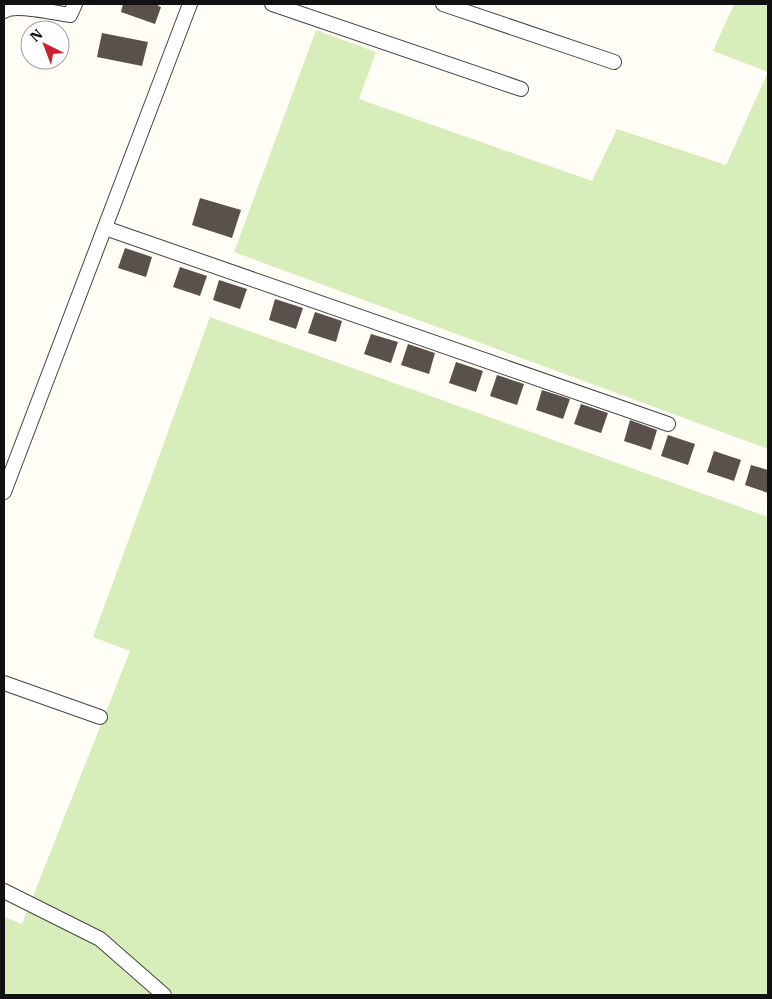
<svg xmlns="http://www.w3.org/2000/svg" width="772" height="999" font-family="'IBM Plex Serif',serif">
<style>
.green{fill:#d7edba}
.building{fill:#5b514c}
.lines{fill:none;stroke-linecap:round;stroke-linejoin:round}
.street-casing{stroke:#444;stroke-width:16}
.street{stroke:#fff;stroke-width:14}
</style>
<rect width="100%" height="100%" fill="#fffdf5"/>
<g class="green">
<path d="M734,4H768V449L234,252L316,30L376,52L359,99L592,181L617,129L726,165L768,72L713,51Z"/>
<path d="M210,317L768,517V995H4V917L22,924L130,651L93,637Z"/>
</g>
<g class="building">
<path d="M123,4H159L158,6L161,7L155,24L121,12Z"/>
<path d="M102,33L148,42L142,66L97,57Z"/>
<path d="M200,198L241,210L232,238L192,225Z"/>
<path d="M125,248L152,257L146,277L118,268Z"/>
<path d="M180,267L207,276L200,296L173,287Z"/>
<path d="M219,280L247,289L240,309L213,300Z"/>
<path d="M275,299L303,308L296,329L269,320Z"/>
<path d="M315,312L342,321L336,342L308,333Z"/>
<path d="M371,334L398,342L391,363L364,354Z"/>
<path d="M408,344L435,353L429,374L401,365Z"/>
<path d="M456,362L483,371L476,392L449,383Z"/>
<path d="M497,375L524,384L517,405L490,396Z"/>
<path d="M542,390L570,399L563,419L536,410Z"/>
<path d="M581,404L608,413L601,433L574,424Z"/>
<path d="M630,420L657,430L651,450L624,441Z"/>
<path d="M668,435L695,444L688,465L661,456Z"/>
<path d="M714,451L741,460L734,481L707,472Z"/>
<path d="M751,465L768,470V493L745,485Z"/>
</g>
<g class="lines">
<g class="street-casing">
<g id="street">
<path d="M272,4L521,89"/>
<path d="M443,4L614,62"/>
<path d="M4,11C15,3 55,13 70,15L75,4"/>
<path d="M105,228L668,424"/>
<path d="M4,492L190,4"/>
<path d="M4,683L100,717"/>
<path d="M4,891L100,939L164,995"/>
</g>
</g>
<use href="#street" class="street"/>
</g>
<rect width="772" height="999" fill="none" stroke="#111111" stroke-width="10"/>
<g transform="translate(45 45) rotate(318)"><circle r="24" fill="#ffffff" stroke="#a0a0a0"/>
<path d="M0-4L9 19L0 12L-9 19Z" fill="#cc1e2d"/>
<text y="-8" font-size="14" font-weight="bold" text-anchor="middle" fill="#111111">N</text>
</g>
</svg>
